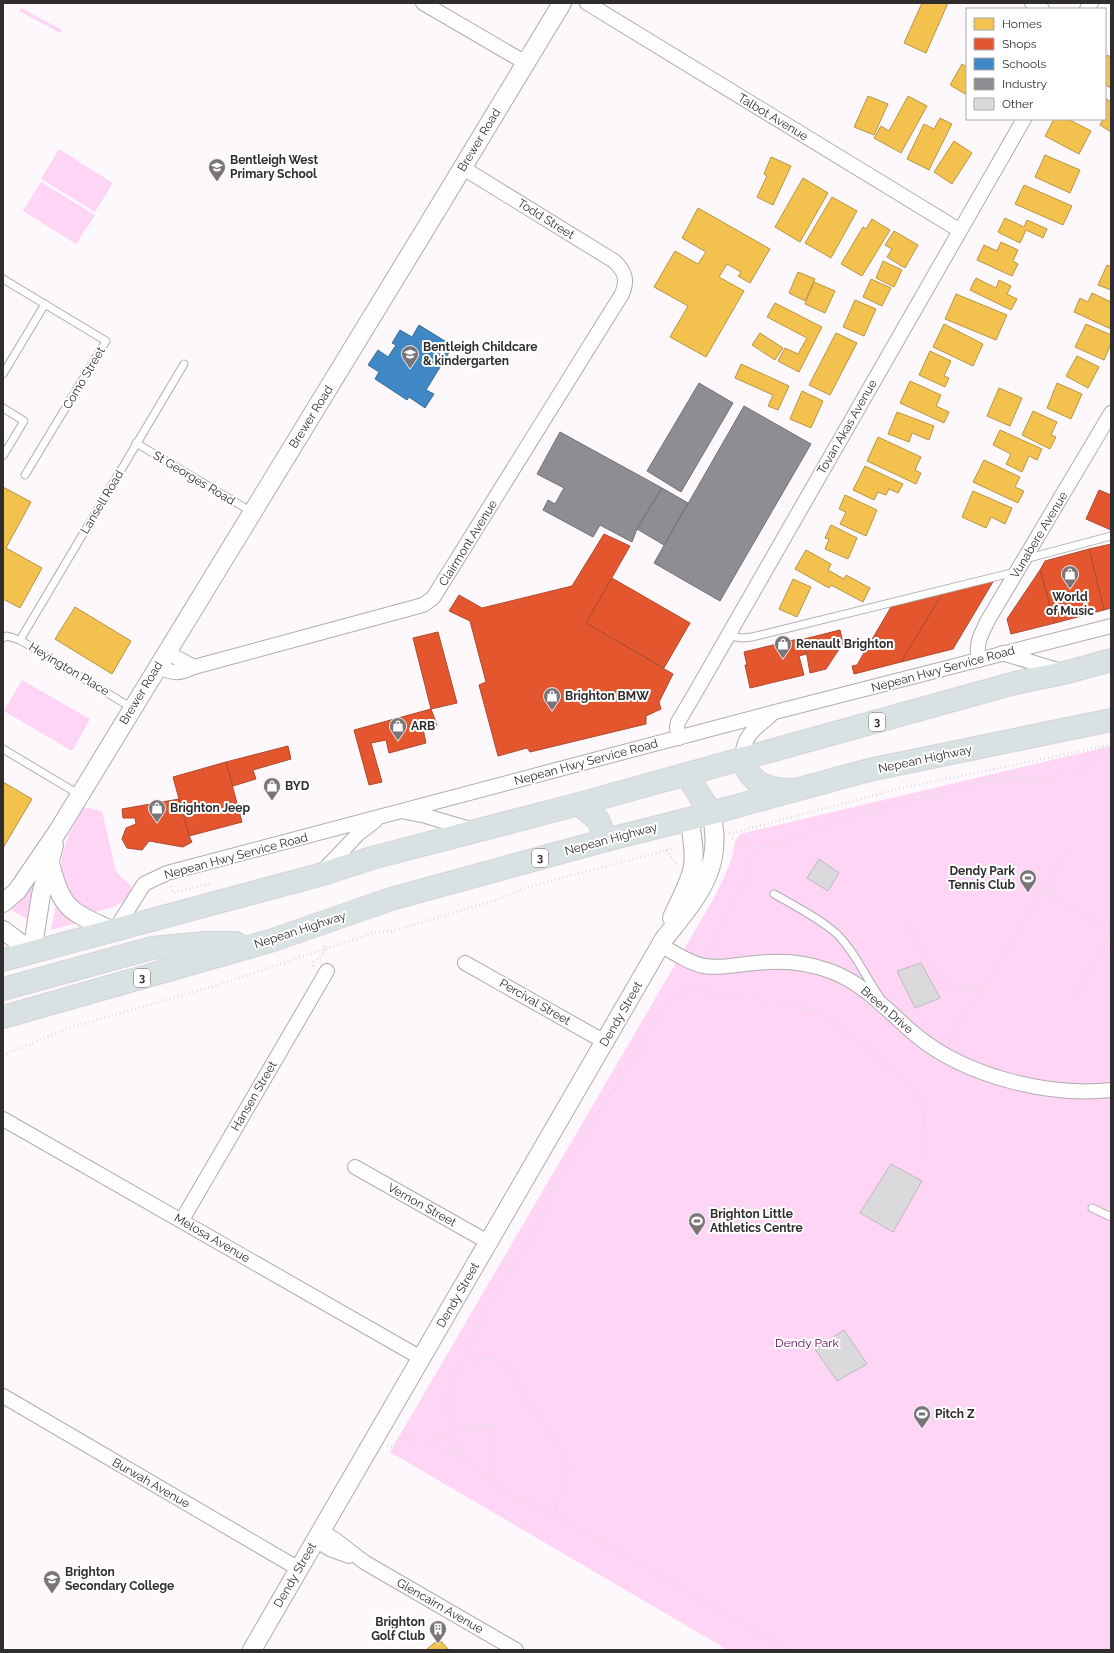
<svg xmlns="http://www.w3.org/2000/svg" width="1114" height="1653" font-family="Raleway,sans-serif">
<style>
.green{fill:#fed5f5}
.homes{fill:#f2c14e;stroke:#b89545}
.shops{fill:#e4572e;stroke:#ae4a2e}
.schools{fill:#3f88c5;stroke:#3a6d98}
.industry{fill:#8d8d92;stroke:#717074}
.building{fill:#dcd9dc;stroke:#bdb9bc}
.lines{fill:none;stroke-linecap:round;stroke-linejoin:round}
.service-casing{stroke:#afacae;stroke-width:9}
.minor-casing{stroke:#afacae;stroke-width:16}
.tertiary-casing{stroke:#afacae;stroke-width:20}
.trunk-casing{stroke:#d5d3d5;stroke-width:24}
.path{stroke:#dddcdd;stroke-width:2.5;stroke-dasharray:1 3;stroke-linecap:butt}
.service{stroke:#fffeff;stroke-width:7}
.minor{stroke:#fffeff;stroke-width:14}
.tertiary{stroke:#fffeff;stroke-width:18}
.trunk{stroke:#d8e2e2;stroke-width:22}
.labels{text-anchor:middle;stroke-width:4;stroke-linejoin:round;paint-order:stroke}
.shield{fill:#fff;stroke:#6e6c6d;stroke-width:1}
.shield-label{font-size:11px;font-weight:bold;fill:#302d2f}
.street-label{font-size:12px;fill:#302d2f;stroke:#fff}
.poi-label{font-size:12px;font-weight:bold;fill:#302d2f;stroke:#fff;text-anchor:start}
.park-label{font-size:12px;fill:#600555;stroke:#fff}
</style>
<rect width="100%" height="100%" fill="#fdf8fc"/>
<g class="green">
<path d="M21,8L62,30L60,33L19,11Z"/>
<path d="M59,149L113,183L95,212L41,179Z"/>
<path d="M41,182L95,215L76,244L23,211Z"/>
<path d="M22,680L90,719L72,751L4,711Z"/>
<path d="M1111,746V1650H728L390,1452L714,898C720,885 727,873 731,860C735,849 732,843 740,834Z"/>
<path d="M84,808H88L102,811L116,872L132,887C131,893 129,897 125,900C118,907 93,915 84,910C80,908 77,902 74,899C49,870 66,836 84,808Z"/>
<path d="M33,880L36,881L28,920L11,910L23,898Z"/>
<path d="M56,905L77,923L51,930Z"/>
</g>
<g class="homes">
<path d="M922,3H948L926,53L904,43Z"/>
<path d="M1107,55L1111,57V88L1105,85V59Z"/>
<path d="M962,64L967,67V95L950,85Z"/>
<path d="M868,96L888,104L874,135L854,127Z"/>
<path d="M908,96L927,106L901,153L874,138L881,126L889,131Z"/>
<path d="M1105,98L1111,102V132L1100,125L1103,119H1105Z"/>
<path d="M940,118L952,124L929,170L907,159L924,124L934,129Z"/>
<path d="M1054,119H1068L1091,131L1079,154L1045,136Z"/>
<path d="M954,141L972,153L952,184L934,172Z"/>
<path d="M1045,155L1080,170L1070,193L1035,177Z"/>
<path d="M771,157L791,166L773,205L757,197L767,176L764,174Z"/>
<path d="M803,178L828,193L800,242L775,227Z"/>
<path d="M1024,185L1072,206L1063,225L1015,204Z"/>
<path d="M832,197L857,211L831,258L805,243Z"/>
<path d="M698,208L770,249L750,283L738,276L741,272L727,264L719,277L744,291L706,357L670,337L688,306L654,287L675,251L698,264L706,252L682,238Z"/>
<path d="M1005,218L1024,227L1027,220L1047,229L1043,238L1026,230L1020,243L998,232Z"/>
<path d="M872,219L890,230L862,276L841,264L863,227L866,229Z"/>
<path d="M894,231L918,245L905,268L887,257L892,249L885,245Z"/>
<path d="M1001,242L1018,250L1013,261L1018,264L1012,276L977,260L984,245L997,251Z"/>
<path d="M883,261L902,270L894,287L876,278Z"/>
<path d="M1107,265L1111,267V290L1098,285Z"/>
<path d="M798,272L815,279L805,301L789,293Z"/>
<path d="M976,278L996,288L999,280L1011,286L1007,294L1017,299L1011,310L970,290Z"/>
<path d="M871,279L891,288L882,306L863,297Z"/>
<path d="M814,282L835,291L825,313L805,304Z"/>
<path d="M1092,293L1111,302V329L1074,312L1080,298L1088,302Z"/>
<path d="M956,294L1007,315L996,340L945,319Z"/>
<path d="M855,300L876,309L864,336L843,327Z"/>
<path d="M775,303L822,327L799,372L778,361L785,348L798,354L807,338L767,317Z"/>
<path d="M944,324L983,344L973,366L933,347Z"/>
<path d="M1086,324L1111,335V344L1104,360L1075,347Z"/>
<path d="M760,333L783,348L775,360L752,345Z"/>
<path d="M836,333L857,343L830,395L809,385Z"/>
<path d="M930,351L951,361L944,376L949,378L945,387L919,375Z"/>
<path d="M1077,356L1099,367L1088,388L1066,376Z"/>
<path d="M741,364L789,386L778,410L768,406L773,395L735,378Z"/>
<path d="M910,381L941,395L936,406L949,412L944,423L900,403Z"/>
<path d="M1057,383L1082,394L1071,419L1047,408Z"/>
<path d="M999,388L1022,398L1010,426L987,416Z"/>
<path d="M802,391L823,401L811,428L790,419Z"/>
<path d="M1033,411L1057,422L1051,435L1056,437L1050,449L1022,435Z"/>
<path d="M897,412L934,426L929,440L912,433L909,442L888,434Z"/>
<path d="M1000,430L1042,449L1037,460L1029,456L1022,472L1006,464L1011,454L993,445Z"/>
<path d="M878,437L921,457L915,470L921,473L916,484L867,461Z"/>
<path d="M984,460L1020,477L1015,487L1024,491L1018,503L973,482Z"/>
<path d="M865,466L903,484L898,493L889,489L886,495L878,492L874,500L853,490Z"/>
<path d="M3,487L31,502L6,548L42,568L20,608L3,599Z"/>
<path d="M973,491L1012,508L1005,524L991,517L986,528L962,517Z"/>
<path d="M845,495L877,510L866,536L840,524L846,512L839,509Z"/>
<path d="M831,525L857,538L848,559L825,549L829,539L825,538Z"/>
<path d="M806,550L831,564L828,570L844,579L846,575L870,588L863,602L831,585L829,588L795,569Z"/>
<path d="M793,579L811,587L797,617L779,609Z"/>
<path d="M75,607L131,641L112,674L55,639Z"/>
<path d="M3,782L32,799L3,848Z"/>
<path d="M439,1639L449,1650H426Z"/>
</g>
<g class="shops">
<path d="M1099,490L1111,495V530L1086,519Z"/>
<path d="M604,534L630,546L586,623L673,674L659,702L661,709L646,716V724L530,752L527,748L498,756L479,685L486,682L470,621L449,611L459,595L482,608L572,586Z"/>
<path d="M1111,544V608L1104,610L1089,549Z"/>
<path d="M1089,549L1104,610L1055,623L1040,570L1045,561Z"/>
<path d="M1040,570L1055,623L1011,634L1007,619Z"/>
<path d="M612,578L690,623L664,668L586,623Z"/>
<path d="M994,580L953,649L901,662L942,594Z"/>
<path d="M942,594L901,662L854,674L852,666L857,665L891,607Z"/>
<path d="M840,630L843,643L826,669L810,673L804,639Z"/>
<path d="M438,632L457,703L431,709L413,638Z"/>
<path d="M802,638L806,654L799,656L804,675L750,688L745,665H747L744,652Z"/>
<path d="M431,709L437,725L423,729L426,743L389,753L386,740L371,743L382,782L369,785L354,730Z"/>
<path d="M288,746L291,759L253,770L256,779L233,786L226,762Z"/>
<path d="M226,762L242,822L189,836L173,777Z"/>
<path d="M179,799L189,836L192,842L183,847L149,841L142,850L127,848L122,839L126,828L136,824L135,818H123L122,809Z"/>
</g>
<path class="schools" d="M419,325L453,346L426,390L434,394L425,408L409,397L407,400L375,379L379,372L368,365L378,350L388,357L396,345L392,343L400,330L412,337Z"/>
<g class="industry">
<path d="M699,383L733,403L681,492L647,471Z"/>
<path d="M744,406L811,444L720,601L654,563Z"/>
<path d="M560,432L662,488L637,529L632,542L600,525L593,537L543,510L548,500L555,504L564,488L537,474Z"/>
<path d="M662,488L688,503L664,545L637,529Z"/>
</g>
<g class="building">
<path d="M819,859L839,873L828,891L807,878Z"/>
<path d="M921,963L940,998L915,1008L897,971Z"/>
<path d="M891,1164L922,1181L893,1232L860,1213Z"/>
<path d="M844,1330L867,1364L837,1381L815,1349Z"/>
</g>
<g class="lines">
<g class="service-casing">
<g id="service">
<path d="M3,279L106,341L25,475"/>
<path d="M3,374L45,304"/>
<path d="M3,408L24,421L3,456"/>
<path d="M136,443L252,512"/>
<path d="M1025,559L1111,536"/>
<path d="M728,636L743,638L752,637L1015,572"/>
<path d="M3,638L7,636L20,640L132,708"/>
<path d="M20,640L184,364"/>
<path d="M3,749L80,795"/>
<path d="M774,894C795,906 819,918 837,934C855,952 865,976 879,996"/>
<path d="M1092,1208L1111,1217"/>
</g>
</g>
<g class="minor-casing">
<g id="minor">
<path d="M423,3L526,63"/>
<path d="M587,3L959,230"/>
<path d="M1032,3L1042,9"/>
<path d="M1087,9L1091,3"/>
<path d="M166,652L194,667"/>
<path d="M1002,653L1061,671"/>
<path d="M979,660C975,643 981,635 988,620L1111,413"/>
<path d="M157,667C174,673 177,675 194,667L423,605L433,598L622,294C628,280 625,271 614,261L463,168"/>
<path d="M679,738L677,727L678,722L694,695L1024,119"/>
<path d="M743,758C741,738 756,727 770,716"/>
<path d="M406,812L426,816L473,830"/>
<path d="M322,872L358,834L375,821"/>
<path d="M115,930L144,884L167,873L775,712L1111,626"/>
<path d="M661,945C674,953 689,963 704,966C721,969 739,964 756,963C781,960 806,962 830,971C866,984 889,1013 917,1036C966,1076 1048,1097 1111,1090"/>
<path d="M465,963L605,1042"/>
<path d="M3,1119L421,1358"/>
<path d="M355,1167L488,1242"/>
<path d="M182,1220L327,971"/>
<path d="M3,1396L299,1569"/>
<path d="M321,1531L337,1541L364,1562L516,1650"/>
<path d="M315,1540L332,1550L349,1556"/>
</g>
</g>
<g class="tertiary-casing">
<g id="tertiary">
<path d="M50,863C62,911 70,911 113,931"/>
<path d="M3,903L17,891L58,831L423,233L562,3"/>
<path d="M672,918C679,901 690,884 693,866C695,850 692,834 689,819"/>
<path d="M3,930L32,952"/>
<path d="M32,952L41,895L54,845"/>
<path d="M252,1650L664,939C696,899 725,868 711,813"/>
</g>
</g>
<g class="trunk-casing">
<g id="trunk">
<path d="M743,758C748,783 767,789 789,790"/>
<path d="M686,774L711,813"/>
<path d="M579,804L598,820L606,840"/>
<path d="M3,960L319,875L372,858L579,804L1015,683L1068,672L1111,660"/>
<path d="M3,989L152,948L205,943H236"/>
<path d="M3,1017L270,941L391,899L606,840L689,819L869,770L1111,720"/>
</g>
</g>
<g class="path">
<path d="M729,834L901,788L1111,745"/>
<path d="M732,838L756,849"/>
<path d="M666,850L677,864"/>
<path d="M171,886L173,893L210,883"/>
<path d="M1043,890L1111,931"/>
<path d="M904,920L935,972L951,984L983,988"/>
<path d="M709,953L729,910L750,874L752,854L756,849L794,838L827,823L990,779L1013,778L1044,779L1076,771L1086,766L1095,757L1103,747L1104,743"/>
<path d="M313,966L314,962L325,952L324,944"/>
<path d="M1075,995L1111,934"/>
<path d="M948,1041L983,988L1067,851"/>
<path d="M3,1055L72,1027L218,985L376,932L392,931L497,900L525,888L678,847"/>
<path d="M462,1361L451,1380L447,1404L452,1435L464,1460"/>
<path d="M431,1442L469,1427L495,1424L488,1477"/>
<path d="M387,1446L391,1447L401,1438L431,1442L464,1460L488,1477L506,1493L554,1514L789,1650"/>
<path d="M554,1514L569,1465L560,1445L520,1390L512,1371L491,1358L462,1361L488,1306L535,1232L553,1188L630,1063L642,1048L654,1019L677,995L694,986H700L711,995L770,1002L795,1006L818,1012L862,1044L894,1070L914,1090L924,1109L922,1161"/>
</g>
<use href="#service" class="service"/>
<use href="#minor" class="minor"/>
<use href="#tertiary" class="tertiary"/>
<use href="#trunk" class="trunk"/>
</g>
<defs>
<g id="school-pin" transform="scale(0.9)"><path d="M0 17L-7.5 6A9.5 9.5 0 1 1 7.5 6Z" fill="#787477" stroke="#fff"/><path d="M0-5L7-2L0 1L-7-2ZM-4 1L0 2.5L4 1V4Q0 6-4 4Z" fill="#fff"/></g>
<g id="shop-pin" transform="scale(0.9)"><path d="M0 17L-7.5 6A9.5 9.5 0 1 1 7.5 6Z" fill="#787477" stroke="#fff"/><path d="M-5-2.5h2.3a2.7 3.5 0 0 1 5.4 0H5L5.5 6h-11ZM-1.5-2.5h3a1.5 2.3 0 0 0-3 0Z" fill="#fff"/></g>
<g id="stadium-pin" transform="scale(0.9)"><path d="M0 17L-7.5 6A9.5 9.5 0 1 1 7.5 6Z" fill="#787477" stroke="#fff"/><path d="M0-5a6.5 5 0 1 0 0 10a6.5 5 0 1 0 0-10ZM-3.5-1.8h7v3.6h-7Z" fill="#fff"/></g>
<g id="building-pin" transform="scale(0.9)"><path d="M0 17L-7.5 6A9.5 9.5 0 1 1 7.5 6Z" fill="#787477" stroke="#fff"/><path d="M-4-6H4V6H1V3H-1V6H-4ZM-2.5-4.3h1.7v1.8h-1.7ZM.8-4.3h1.7v1.8H.8ZM-2.5-1h1.7V.8h-1.7ZM.8-1h1.7V.8H.8Z" fill="#fff"/></g>
</defs>
<g fill-rule="evenodd">
<use href="#school-pin" x="217" y="167"/>
<use href="#school-pin" x="410" y="354"/>
<use href="#shop-pin" x="1070" y="574"/>
<use href="#shop-pin" x="783" y="644"/>
<use href="#shop-pin" x="552" y="696"/>
<use href="#shop-pin" x="398" y="726"/>
<use href="#shop-pin" x="272" y="786"/>
<use href="#shop-pin" x="157" y="808"/>
<use href="#stadium-pin" x="1028" y="878"/>
<use href="#stadium-pin" x="697" y="1221"/>
<use href="#stadium-pin" x="922" y="1414"/>
<use href="#school-pin" x="52" y="1579"/>
<use href="#building-pin" x="438" y="1629"/>
</g>
<g class="labels">
<g class="shield">
<rect x="869" y="713" width="16" height="18" rx="3"/>
<rect x="532" y="849" width="16" height="18" rx="3"/>
<rect x="134" y="969" width="16" height="18" rx="3"/>
</g>
<g class="shield-label">
<text x="877" y="726">3</text>
<text x="540" y="862">3</text>
<text x="142" y="982">3</text>
</g>
<g class="street-label">
<text transform="translate(773 117) rotate(31)" y="4">Talbot Avenue</text>
<text transform="translate(479 140) rotate(-59)" y="4">Brewer Road</text>
<text transform="translate(546 219) rotate(32)" y="4">Todd Street</text>
<text transform="translate(84 378) rotate(-59)" y="4">Como Street</text>
<text transform="translate(311 417) rotate(-58)" y="4">Brewer Road</text>
<text transform="translate(847 427) rotate(-60)" y="4">Tovan Akas Avenue</text>
<text transform="translate(194 478) rotate(31)" y="4">St Georges Road</text>
<text transform="translate(102 502) rotate(-59)" y="4">Lansell Road</text>
<text transform="translate(1039 535) rotate(-59)" y="4">Vunabere Avenue</text>
<text transform="translate(468 543) rotate(-58)" y="4">Clairmont Avenue</text>
<text transform="translate(69 669) rotate(31)" y="4">Heyington Place</text>
<text transform="translate(943 669) rotate(-15)" y="4">Nepean Hwy Service Road</text>
<text transform="translate(141 693) rotate(-59)" y="4">Brewer Road</text>
<text transform="translate(925 759) rotate(-12)" y="4">Nepean Highway</text>
<text transform="translate(586 762) rotate(-15)" y="4">Nepean Hwy Service Road</text>
<text transform="translate(611 839) rotate(-15)" y="4">Nepean Highway</text>
<text transform="translate(236 856) rotate(-15)" y="4">Nepean Hwy Service Road</text>
<text transform="translate(300 930) rotate(-18)" y="4">Nepean Highway</text>
<text transform="translate(535 1002) rotate(30)" y="4">Percival Street</text>
<text transform="translate(887 1010) rotate(41)" y="4">Breen Drive</text>
<text transform="translate(621 1014) rotate(-60)" y="4">Dendy Street</text>
<text transform="translate(254 1096) rotate(-60)" y="4">Hansen Street</text>
<text transform="translate(422 1205) rotate(29)" y="4">Vernon Street</text>
<text transform="translate(212 1238) rotate(30)" y="4">Melosa Avenue</text>
<text transform="translate(458 1295) rotate(-60)" y="4">Dendy Street</text>
<text transform="translate(151 1483) rotate(30)" y="4">Burwah Avenue</text>
<text transform="translate(295 1575) rotate(-60)" y="4">Dendy Street</text>
<text transform="translate(440 1606) rotate(30)" y="4">Glencairn Avenue</text>
</g>
<g class="poi-label">
<text x="230" y="164">Bentleigh West<tspan x="230" dy="14">Primary School</tspan></text>
<text x="423" y="351">Bentleigh Childcare<tspan x="423" dy="14">&amp; kindergarten</tspan></text>
<text x="1070" y="601" text-anchor="middle">World<tspan x="1070" dy="14">of Music</tspan></text>
<text x="796" y="648">Renault Brighton</text>
<text x="565" y="700">Brighton BMW</text>
<text x="411" y="730">ARB</text>
<text x="285" y="790">BYD</text>
<text x="170" y="812">Brighton Jeep</text>
<text x="1015" y="875" text-anchor="end">Dendy Park<tspan x="1015" dy="14">Tennis Club</tspan></text>
<text x="710" y="1218">Brighton Little<tspan x="710" dy="14">Athletics Centre</tspan></text>
<text x="935" y="1418">Pitch Z</text>
<text x="65" y="1576">Brighton<tspan x="65" dy="14">Secondary College</tspan></text>
<text x="425" y="1626" text-anchor="end">Brighton<tspan x="425" dy="14">Golf Club</tspan></text>
</g>
<g class="park-label">
<text x="807" y="1347">Dendy Park</text>
</g>
</g>
<rect width="1114" height="1653" fill="none" stroke="#302d2f" stroke-width="8"/>
<rect x="966" y="8" width="140" height="112" fill="#ffffff" stroke="#acabac"/>
<rect x="974" y="18" width="20" height="12" fill="#f2c14e" stroke="#acabac"/>
<text x="1002" y="28" font-size="12" fill="#302d2f">Homes</text>
<rect x="974" y="38" width="20" height="12" fill="#e4572e" stroke="#acabac"/>
<text x="1002" y="48" font-size="12" fill="#302d2f">Shops</text>
<rect x="974" y="58" width="20" height="12" fill="#3f88c5" stroke="#acabac"/>
<text x="1002" y="68" font-size="12" fill="#302d2f">Schools</text>
<rect x="974" y="78" width="20" height="12" fill="#8d8d92" stroke="#acabac"/>
<text x="1002" y="88" font-size="12" fill="#302d2f">Industry</text>
<rect x="974" y="98" width="20" height="12" fill="#dcd9dc" stroke="#acabac"/>
<text x="1002" y="108" font-size="12" fill="#302d2f">Other</text>
</svg>
